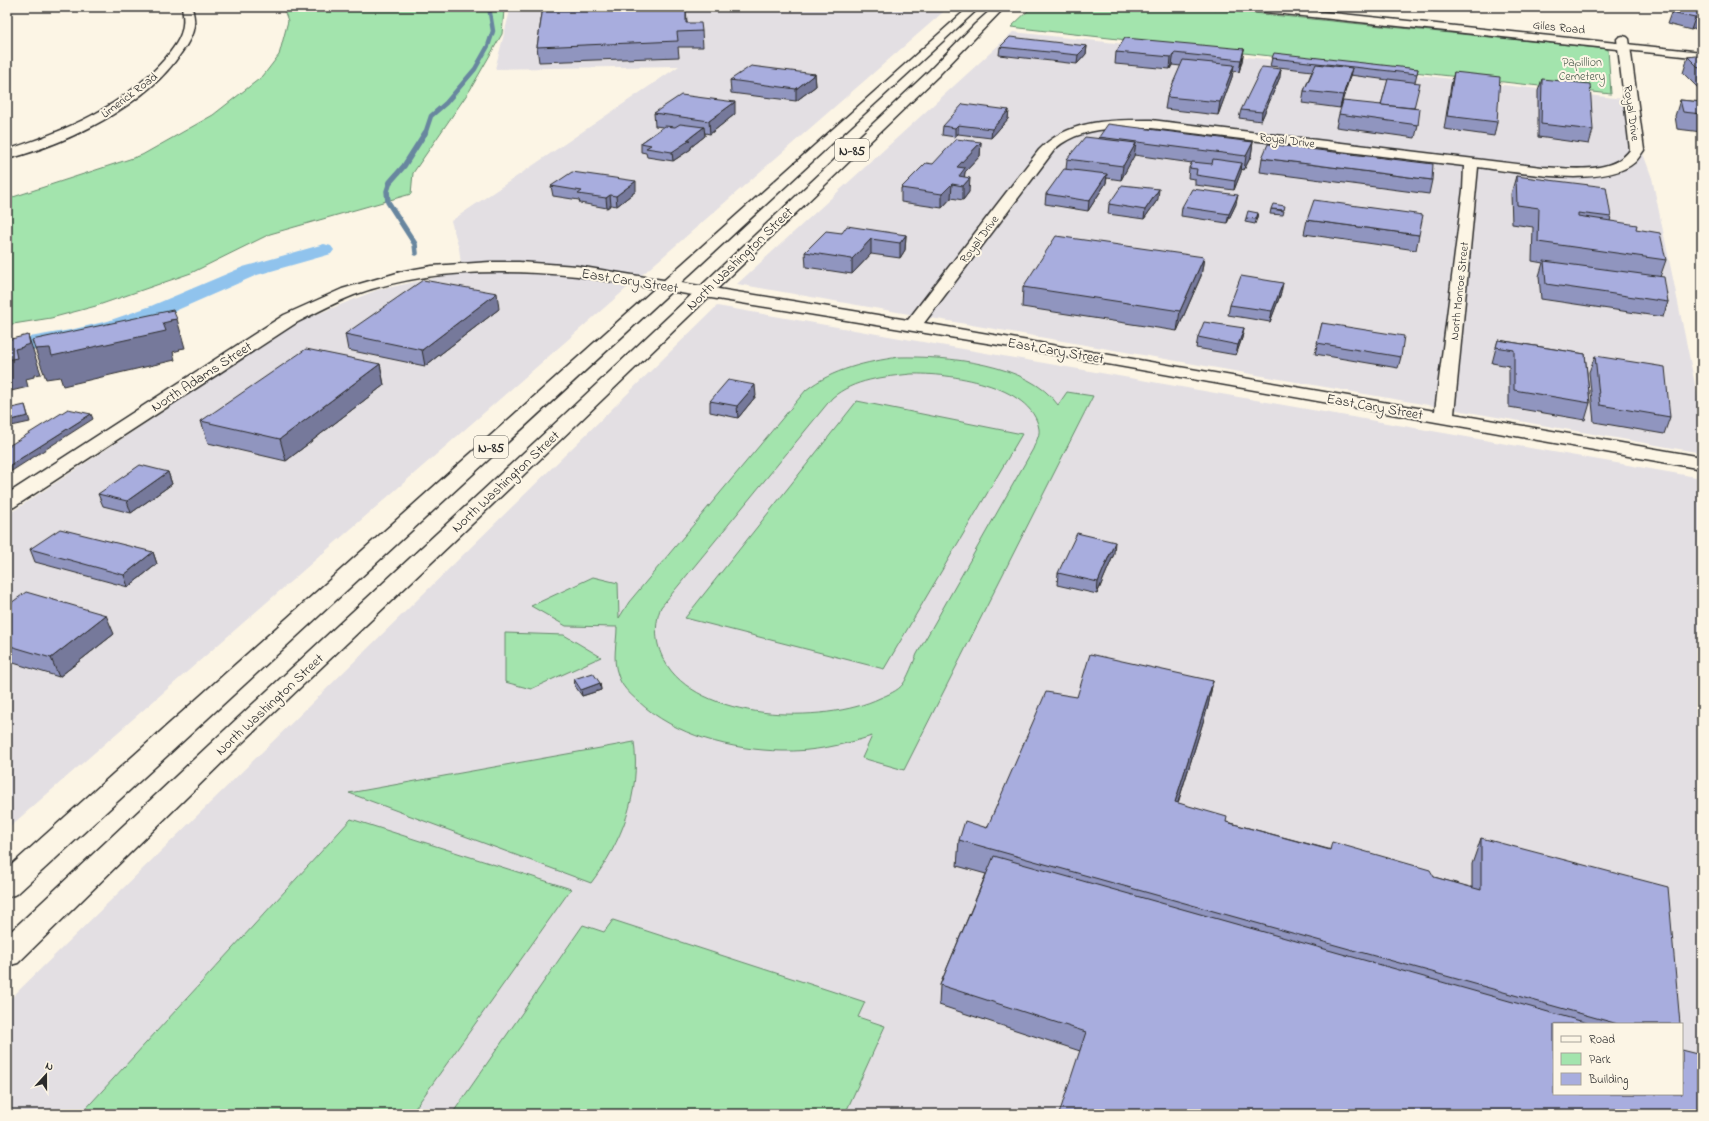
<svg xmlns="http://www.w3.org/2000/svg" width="1709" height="1121" font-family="'Indie Flower',sans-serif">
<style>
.built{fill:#e3dfe3;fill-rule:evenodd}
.green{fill:#a3e4ad;stroke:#67886c;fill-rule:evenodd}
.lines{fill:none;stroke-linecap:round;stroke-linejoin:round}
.stream-far1{stroke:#68869f;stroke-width:4.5}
.stream{stroke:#68869f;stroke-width:5.5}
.canal{fill:#90c3ed;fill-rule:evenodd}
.street-casing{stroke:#2b2b2b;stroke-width:3}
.primary-casing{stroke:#2b2b2b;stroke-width:3}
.street{fill:#fcf5e5;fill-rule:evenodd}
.primary{fill:#fcf5e5;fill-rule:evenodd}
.wall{fill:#9095bf;stroke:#2b2b2b}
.shaded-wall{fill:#76799b;stroke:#2b2b2b}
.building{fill:#a8adde;stroke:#2b2b2b}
.labels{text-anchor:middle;stroke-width:4;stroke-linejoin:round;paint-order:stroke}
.far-street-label{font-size:12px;fill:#2b2b2b;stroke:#fcf5e5}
.far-park-label{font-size:12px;fill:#49594c;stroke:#fcf5e5}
.shield{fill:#fcf5e5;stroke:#6a6863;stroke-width:1}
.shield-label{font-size:13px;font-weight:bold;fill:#2b2b2b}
.street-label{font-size:14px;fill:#2b2b2b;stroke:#fcf5e5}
</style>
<rect width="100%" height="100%" fill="#fcf5e5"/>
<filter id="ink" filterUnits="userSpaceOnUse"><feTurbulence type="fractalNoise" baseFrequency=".025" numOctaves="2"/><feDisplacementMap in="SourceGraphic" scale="8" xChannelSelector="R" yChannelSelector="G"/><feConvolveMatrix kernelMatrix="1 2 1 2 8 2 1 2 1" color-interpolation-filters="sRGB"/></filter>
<g filter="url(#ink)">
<g class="built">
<path d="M511,7H949L7,829V515L300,321L377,290L462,272L459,248L451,221L679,66L495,69Z"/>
<path d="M1013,32L1435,77L1623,99L1652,178L1702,418V453L737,284Z"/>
<path d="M717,306L1702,478V1114H7V1002ZM1554,1024H1682V1094H1554Z"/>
</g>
<g class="green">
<path d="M283,7H501L504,10L502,34L470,90L413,173L411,194L270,234L191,273L96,306L51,318L7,325V199L142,155L213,115L263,76L279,55L288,21Z"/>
<path d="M1032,7H1193L1608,49L1611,94L1011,27Z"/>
<path d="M899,357C945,356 1029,363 1058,405L1067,392L1093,396L904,770L862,758L872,736C843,745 813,752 782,751C732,750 675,736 638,701C630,694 621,686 618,675C612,659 617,643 617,627L566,626L531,606L593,577L618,583L619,618L629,602L806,390C833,369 866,362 899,357ZM911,374C947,373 1032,384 1039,429C1040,436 1035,443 1033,449L917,654C914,661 907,679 903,684C898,691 887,695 880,698C824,725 697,722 664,660C655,644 654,624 661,607L832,398C854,379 884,377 911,374Z"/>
<path d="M857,401L1022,434L884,669L685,618Z"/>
<path d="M505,633L564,635L601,657L531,689L505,682Z"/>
<path d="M634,742C641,793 622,842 591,883L349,793Z"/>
<path d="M351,819L571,889L411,1114H81Z"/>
<path d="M613,920L865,1002L858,1017L885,1026L845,1114H452L583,925L604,932Z"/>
</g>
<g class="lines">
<path class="stream-far1" d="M425,134L431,116L446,103L475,69L488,46L493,31L489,7"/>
<path class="stream" d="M416,253L415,244L388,202L387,191L390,182L404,166L425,133"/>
<path class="canal" d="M324,244L331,246L334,250L331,254L257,275L166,315L124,331L70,344L7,355V341L70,330L108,321L151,306L243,267Z"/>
<g class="street-casing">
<g id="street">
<path d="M182,7H192C193,13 195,19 194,25C193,35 187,45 181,53C147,105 67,144 7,159V150C65,131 123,107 164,60C172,50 182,38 183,25C184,19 183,13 182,7Z"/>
<path d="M1623,36L1627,37L1629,39L1644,150C1641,154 1638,159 1635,162C1605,189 1515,172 1478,167L1454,414L1702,457V469L1011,347L577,276C502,269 426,269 354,295C334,303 315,313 296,323L14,507L7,509V494L284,315L342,289L404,271L432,266L490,262H519L577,266L908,320L1039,150C1069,119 1111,120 1151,120L1542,167C1569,168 1612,175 1630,150L1617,39L1619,37ZM1115,128H1151L1464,166L1463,190L1435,411L924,323L1055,149C1071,134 1094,130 1115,128Z"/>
</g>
</g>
<g class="primary-casing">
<g id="primary">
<path d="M969,7H980L17,894L7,897V869Z"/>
<path d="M994,7H1005L938,76L577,424L243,742L18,963L7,966V935L225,730L563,416L930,70L975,24Z"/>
<path d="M1241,7H1276L1702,52V58L1246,10Z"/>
</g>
</g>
<use href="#street" class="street"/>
<use href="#primary" class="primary"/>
</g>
<g class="wall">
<path d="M543,7H686L687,23L702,31L703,47H678L679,57L539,62L537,47Z"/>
<path d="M1672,7H1702L1691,30L1667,24L1671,13L1672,12H1670Z"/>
<path d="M1087,46L1086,54L1077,64L999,55L1000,47Z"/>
<path d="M1244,49L1242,61L1239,72L1233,71L1232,77L1218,115L1165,109L1167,97L1181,66L1172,65L1170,69L1115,64L1116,52Z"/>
<path d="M1688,57H1702V92L1683,73Z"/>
<path d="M1272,58L1418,69L1415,82L1414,108L1418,125L1415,138L1336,127L1339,114L1381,105L1388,80L1350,75L1340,108L1302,103L1304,91L1312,71L1270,66Z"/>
<path d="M1454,72L1497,122L1494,136L1444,129L1451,85Z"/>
<path d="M815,74L816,86L796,101L731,93L730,80Z"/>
<path d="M1280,77L1261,121L1239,118L1241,110Z"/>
<path d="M1542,79L1593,130L1589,144L1538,137V91Z"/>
<path d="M1680,100L1702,102V132L1677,129L1675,116Z"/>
<path d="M1009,110L1008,119L991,138L958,134L955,137L942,135L943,126Z"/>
<path d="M654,113L735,114L710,134L705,133V136L691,147V149L673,161L647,157L646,153L641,152V143L663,127L655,126Z"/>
<path d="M1099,137L1253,142L1251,156L1244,170L1241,169V172L1234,190L1195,185V179L1188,178L1189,168L1192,163L1134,155L1121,180L1107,178L1106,183L1088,211L1045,204L1046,194L1066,169L1067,159L1099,138Z"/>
<path d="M981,142L980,156L965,172L964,177L969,192L963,200L951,198L942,208L901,202V188L933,164Z"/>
<path d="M1262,158L1432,180L1429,194L1260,172Z"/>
<path d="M1516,176L1611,217L1610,221L1636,229L1666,260L1660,277L1668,302L1663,317L1541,299L1539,276L1543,263L1532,261L1533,227L1512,224L1511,194Z"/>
<path d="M551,186L636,191L617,206L611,205L607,208L580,203L579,200L553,196Z"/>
<path d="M1158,199L1144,219L1108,214L1109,204Z"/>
<path d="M1236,204L1227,223L1181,216L1182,207Z"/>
<path d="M1271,209L1284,211L1283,215L1270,214Z"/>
<path d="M1258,213L1257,218L1255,224L1245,222L1246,218Z"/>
<path d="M1307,220L1419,235L1416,250L1304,234Z"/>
<path d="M842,233L906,235L905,250L900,258L871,254L852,274L806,267L805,252Z"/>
<path d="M1204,257L1201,276L1177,331L1022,307L1023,287Z"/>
<path d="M1281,293L1270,322L1228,315L1230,305Z"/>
<path d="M499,309L425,366L348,350L345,334Z"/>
<path d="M1322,323L1401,357L1398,368L1315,354Z"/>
<path d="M1244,328L1242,338L1236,355L1196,348L1198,337Z"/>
<path d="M1498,340L1585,354L1590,403L1585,420L1509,407V366L1492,363Z"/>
<path d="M1595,356L1670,417L1664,434L1594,422L1589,372Z"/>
<path d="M380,364L384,385L286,461L208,443L201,421Z"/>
<path d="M756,396L738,418L710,412V401Z"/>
<path d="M168,472L172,484L131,513L103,506L98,494Z"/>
<path d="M30,549L153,552L157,564L128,587L35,562Z"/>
<path d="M1114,554L1097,594L1057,585L1058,573Z"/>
<path d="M7,606L114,634L59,677L7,661Z"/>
<path d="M574,679L600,683L601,690L582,696L575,686Z"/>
<path d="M1213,681L1208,706L1178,803L1226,822L1434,877L1472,888V864L1481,838L1680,1024H1554L1080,1051L939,1005L940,985L986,874L957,866L959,840L987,828L1077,697Z"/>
</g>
<g class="shaded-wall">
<path d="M1702,16V26L1691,30L1695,18Z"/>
<path d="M1087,46L1086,54L1077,64L1078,55Z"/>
<path d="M1244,49L1242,61L1239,72L1241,60Z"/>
<path d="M1174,53L1172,65L1170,69L1171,57Z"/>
<path d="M1234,65L1232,77L1218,115L1220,102Z"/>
<path d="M1352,68L1349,80L1340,108L1343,95Z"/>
<path d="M1281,69L1280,77L1261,121L1262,112Z"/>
<path d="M815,74L816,86L796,101V89Z"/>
<path d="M735,102V114L710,134L709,121Z"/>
<path d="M1009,110L1008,119L991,138L992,129Z"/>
<path d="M958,125V134L955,137V128Z"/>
<path d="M704,127L705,136L691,147V149L673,161L672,152Z"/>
<path d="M981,142L980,156L965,172L964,182L958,185L957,167Z"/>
<path d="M1253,142L1251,156L1244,170L1246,156Z"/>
<path d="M1136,143L1134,156L1121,180L1123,166Z"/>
<path d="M1242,163L1241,172L1234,190L1235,181Z"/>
<path d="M1107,174L1106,183L1088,211L1089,201Z"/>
<path d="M970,178L969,192L963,200V186Z"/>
<path d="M636,181V191L617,206L616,196Z"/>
<path d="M952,184L951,198L942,208V194Z"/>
<path d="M1159,189L1158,199L1144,219L1145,210Z"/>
<path d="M610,195L611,205L607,208L606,198Z"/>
<path d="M1238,195L1236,204L1227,223L1229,214Z"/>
<path d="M906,235L905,250L900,258V243Z"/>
<path d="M871,239V254L852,274V259Z"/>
<path d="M1204,257L1201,276L1177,331L1180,311Z"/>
<path d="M1283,283L1281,293L1270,322L1272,311Z"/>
<path d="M497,293L499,309L425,366L422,350Z"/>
<path d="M177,319L185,348L179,349L180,350L173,352L175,360L63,386L60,377L46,379L35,349L163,323L170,320Z"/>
<path d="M1244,328L1242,338L1236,355L1238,345Z"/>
<path d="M28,335L41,374L34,375V377L26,379L28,387L7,392V360L15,349L23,346Z"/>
<path d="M380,364L384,385L286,461L280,439Z"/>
<path d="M755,385L756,396L738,418L737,406Z"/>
<path d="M25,405L30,422L7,427V421Z"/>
<path d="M91,414L93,419L7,474V467Z"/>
<path d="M168,472L172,484L131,513L127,501Z"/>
<path d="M1115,542L1114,554L1097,594L1098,582Z"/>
<path d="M153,552L157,564L128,587L124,575Z"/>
<path d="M106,615L114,634L59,677L51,658Z"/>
<path d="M1213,681L1208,706L1170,828L1175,802Z"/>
<path d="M600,683L601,690L582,696L581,690Z"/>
</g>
<g class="building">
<path d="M543,7H686V23H701L702,31L677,32L678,41L537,47Z"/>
<path d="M1686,7H1702V16L1695,18L1671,13Z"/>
<path d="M1010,37L1087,46L1078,55L1000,47Z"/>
<path d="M1125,38L1244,49L1241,60L1174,53L1171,57L1116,52Z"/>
<path d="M1274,53L1418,69L1417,74L1272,58Z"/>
<path d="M1695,56L1702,57V71L1688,57Z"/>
<path d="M1183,60L1234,65L1220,102L1167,97Z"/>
<path d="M1316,64L1352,68L1343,95L1304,91Z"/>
<path d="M751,66L815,74L796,89L730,80Z"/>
<path d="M1262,67L1281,69L1262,112L1241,110Z"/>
<path d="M1454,72L1500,77L1497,122L1447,116Z"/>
<path d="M1388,79L1420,83L1414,108L1381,105Z"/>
<path d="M1542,79L1590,84L1593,130L1541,124Z"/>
<path d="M681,95L735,102L709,121L654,113Z"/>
<path d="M1680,100L1702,102V114L1683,112Z"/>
<path d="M1343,101L1420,109L1418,125L1339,114Z"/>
<path d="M963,104L1009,110L992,129L958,125L955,128L943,126Z"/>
<path d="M680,124L704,127L687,140H690L672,152L646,148L651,145L641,143L665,126L675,127Z"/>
<path d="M1108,124L1253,142L1246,156L1099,137Z"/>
<path d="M1085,137L1136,143L1123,166L1067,159Z"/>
<path d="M956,139L981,142L957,167L965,168L959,176L970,178L963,186L952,184L942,194L901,188L926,163L933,164Z"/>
<path d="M1268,144L1433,164L1432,180L1262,158Z"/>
<path d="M1213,159L1242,163L1235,181L1196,175L1197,169L1189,168L1192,162L1212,164Z"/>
<path d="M1064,169L1107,174L1089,201L1046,194Z"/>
<path d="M572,172L636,181L616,196L610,195L606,198L578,194L582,191L551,186Z"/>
<path d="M1516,176L1606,187L1611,217L1578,213V216L1637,225L1636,229L1660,233L1666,260L1538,242L1539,208L1517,205Z"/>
<path d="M1122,185L1159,189L1145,210L1109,204Z"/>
<path d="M1192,189L1238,195L1229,214L1182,207Z"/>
<path d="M1314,200L1423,215L1419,235L1307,220Z"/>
<path d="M1273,204L1285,206L1284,210L1271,209Z"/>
<path d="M1248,211L1258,213L1256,219L1246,218Z"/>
<path d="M847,226L906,235L900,243L871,239L852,259L805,252L826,231L842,233Z"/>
<path d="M1056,236L1204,257L1180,311L1023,287Z"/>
<path d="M1544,261L1664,277L1668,302L1546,284Z"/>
<path d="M1241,276L1283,283L1272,311L1230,305Z"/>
<path d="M423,280L497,293L422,350L345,334Z"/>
<path d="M173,310L177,319L170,320L171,321L163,323L166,331L52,356L50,348L35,349L32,340Z"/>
<path d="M1204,322L1244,328L1238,345L1198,337Z"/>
<path d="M1322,323L1404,336L1401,357L1317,343Z"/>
<path d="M28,335L30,344L23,346V347L15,349L17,358L7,360V340Z"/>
<path d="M1498,340L1585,354L1590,403L1514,390V350L1496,347Z"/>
<path d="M306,349L380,364L280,439L201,421Z"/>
<path d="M1595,356L1665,367L1670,417L1600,405Z"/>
<path d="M728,380L755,385L737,406L710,401Z"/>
<path d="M25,405L28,416L7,421V409Z"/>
<path d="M68,409L91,414L7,467V447Z"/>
<path d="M140,465L168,472L127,501L98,494Z"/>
<path d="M60,529L153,552L124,575L30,549Z"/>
<path d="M1077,533L1115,542L1098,582L1058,573Z"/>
<path d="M26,592L106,615L51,658L7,645V606Z"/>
<path d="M1090,654L1213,681L1175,802L1227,817L1226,822L1330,850L1332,842L1430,870L1434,877L1481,890V838L1668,887L1680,1024H1618L959,840L965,821L987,828L1046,692L1077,697Z"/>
<path d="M593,673L600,683L581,690L574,679Z"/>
<path d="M994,856L1591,1024H1554V1094H1682V1050L1702,1055V1114H1059L1086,1032L940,985Z"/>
</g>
</g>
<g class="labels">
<g class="far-street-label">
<text transform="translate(1559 27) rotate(6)" y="4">Giles Road</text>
<text transform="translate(129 95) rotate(-37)" y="4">Limerick Road</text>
<text transform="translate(1632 113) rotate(82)" y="4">Royal Drive</text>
<text transform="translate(1287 140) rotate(7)" y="4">Royal Drive</text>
<text transform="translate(979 239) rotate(-53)" y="4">Royal Drive</text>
<text transform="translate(1459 291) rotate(-84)" y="4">North Monroe Street</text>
</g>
<g class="far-park-label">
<text x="1582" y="66">Papillion<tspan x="1582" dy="14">Cemetery</tspan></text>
</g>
<g class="shield">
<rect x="835" y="139" width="34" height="22" rx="3"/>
<rect x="474" y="436" width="34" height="22" rx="3"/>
</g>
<g class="shield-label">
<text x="852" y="155">N-85</text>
<text x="491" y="452">N-85</text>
</g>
<g class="street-label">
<text transform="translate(739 258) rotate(-44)" y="5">North Washington Street</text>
<text transform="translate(630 280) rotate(9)" y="5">East Cary Street</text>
<text transform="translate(1056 350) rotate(10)" y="5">East Cary Street</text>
<text transform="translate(201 376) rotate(-33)" y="5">North Adams Street</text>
<text transform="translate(1375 406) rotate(10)" y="5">East Cary Street</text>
<text transform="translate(505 481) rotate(-43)" y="5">North Washington Street</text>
<text transform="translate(269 704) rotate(-43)" y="5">North Washington Street</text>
</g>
</g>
<rect width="1709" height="1121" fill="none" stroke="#fcf5e5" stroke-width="24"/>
<rect x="12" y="12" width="1685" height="1097" fill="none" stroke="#2b2b2b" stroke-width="1.5" filter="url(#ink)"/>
<rect x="1553" y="1023" width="130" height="72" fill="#fcf5e5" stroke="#a8a49b"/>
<rect x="1561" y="1036" width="20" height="6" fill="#fcf5e5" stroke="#a8a49b"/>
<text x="1589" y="1043" font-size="12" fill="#2b2b2b">Road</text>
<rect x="1561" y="1053" width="20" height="12" fill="#a3e4ad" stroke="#a8a49b"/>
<text x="1589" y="1063" font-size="12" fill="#2b2b2b">Park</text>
<rect x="1561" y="1073" width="20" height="12" fill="#a8adde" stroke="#a8a49b"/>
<text x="1589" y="1083" font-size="12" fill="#2b2b2b">Building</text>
<g transform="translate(46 1075) rotate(21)" stroke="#fcf5e5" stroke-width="3" paint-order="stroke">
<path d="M0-3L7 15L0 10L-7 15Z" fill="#2b2b2b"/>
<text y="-6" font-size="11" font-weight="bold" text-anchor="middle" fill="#2b2b2b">N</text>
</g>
</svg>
